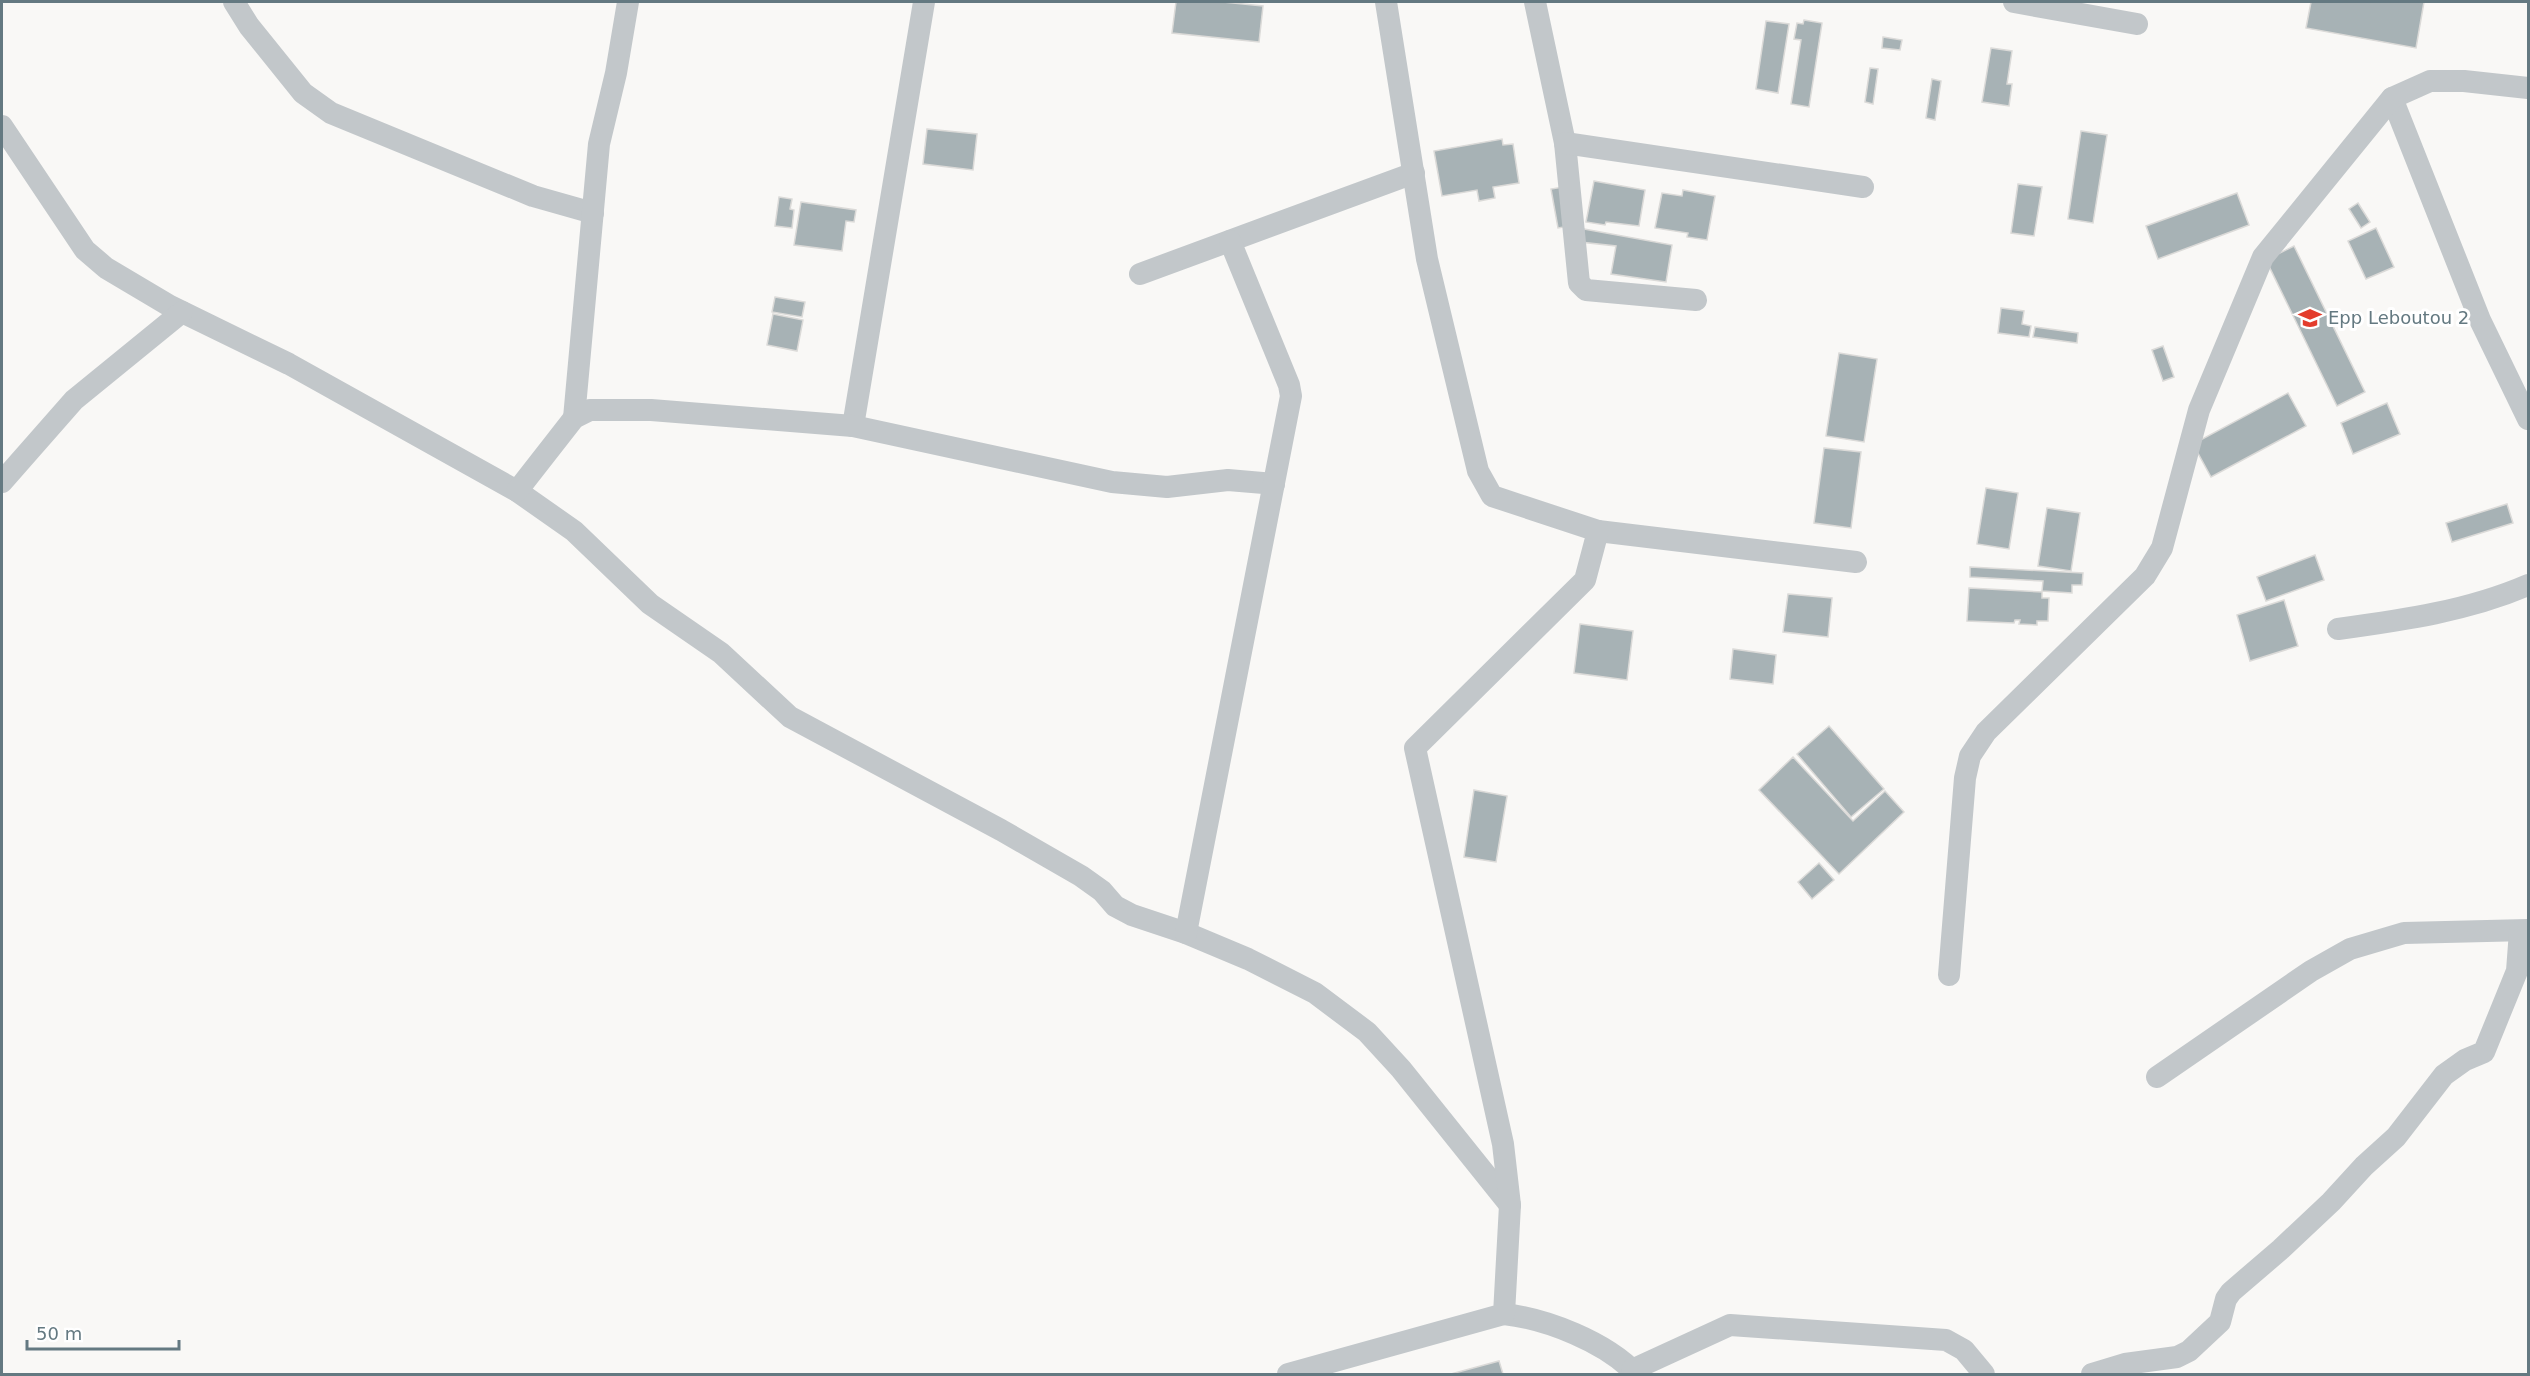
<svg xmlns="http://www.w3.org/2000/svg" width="2530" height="1376" font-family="'DejaVu Sans',sans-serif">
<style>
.building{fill:#a7b2b5;stroke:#dbdad8;stroke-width:1.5}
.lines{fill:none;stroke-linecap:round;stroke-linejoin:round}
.minor{stroke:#c2c7ca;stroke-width:22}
.labels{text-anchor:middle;stroke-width:6;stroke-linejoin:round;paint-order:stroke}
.poi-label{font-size:18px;fill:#647981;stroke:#fff;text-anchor:start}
</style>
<rect width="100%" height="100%" fill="#f9f8f6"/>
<g class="building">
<path d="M1176,2H1223L1263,6L1259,42L1172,33Z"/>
<path d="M2311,2H2424L2416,48L2306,28Z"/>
<path d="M1804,20L1822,23L1809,107L1791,104L1801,40L1794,39L1797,23L1803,24Z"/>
<path d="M1766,21L1789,24L1778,93L1756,89Z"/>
<path d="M1883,37L1902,40L1900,50L1882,48Z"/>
<path d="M1991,48L2012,51L2007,84H2012L2009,106L1982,102Z"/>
<path d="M1870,68L1878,69L1873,104L1865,102Z"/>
<path d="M1932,79L1941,81L1935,120L1926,118Z"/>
<path d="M927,129L977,134L973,170L923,164Z"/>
<path d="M2081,131L2107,135L2093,223L2068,219Z"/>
<path d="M1502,139L1503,145L1513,144L1519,183L1493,187L1495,198L1479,201L1477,190L1442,196L1434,151Z"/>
<path d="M1594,181L1645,190L1639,226L1606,222L1605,225L1586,222Z"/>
<path d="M2018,184L2042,187L2034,236L2011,233Z"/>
<path d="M1563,187L1570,226L1558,228L1551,189Z"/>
<path d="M1683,190L1715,196L1707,240L1687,237L1688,233L1655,228L1662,193L1682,196Z"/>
<path d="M2237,193L2249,225L2158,259L2146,226Z"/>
<path d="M779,197L792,199L790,209L794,210L792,228L775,226Z"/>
<path d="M801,202L856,210L854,222L846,221L842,251L794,245Z"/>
<path d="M2358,203L2370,222L2361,228L2349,209Z"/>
<path d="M2376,228L2394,267L2366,279L2348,241Z"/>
<path d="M1584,229L1672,245L1666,282L1611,274L1616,246L1580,242Z"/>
<path d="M2294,246L2365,392L2337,406L2266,260Z"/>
<path d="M775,297L805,302L802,317L772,312Z"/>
<path d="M2001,308L2024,311L2022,324L2031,326L2029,337L1998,333Z"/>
<path d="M773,314L803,320L797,351L767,345Z"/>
<path d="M2035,327L2078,333L2077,343L2033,337Z"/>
<path d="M2163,346L2174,377L2163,381L2152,350Z"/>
<path d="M1839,353L1877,359L1864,442L1826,436Z"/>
<path d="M2288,393L2306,426L2211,477L2193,444Z"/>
<path d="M2387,403L2400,434L2353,454L2341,423Z"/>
<path d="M1824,448L1861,452L1851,528L1814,523Z"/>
<path d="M1986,488L2018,493L2009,549L1977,544Z"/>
<path d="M2507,504L2513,523L2452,542L2446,523Z"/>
<path d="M2047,508L2080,513L2071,571L2038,566Z"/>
<path d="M2315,555L2324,580L2266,601L2257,577Z"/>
<path d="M1970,567L2083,573L2082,585H2072V593L2042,591L2043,581L1970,577Z"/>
<path d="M1969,588L2042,592V598H2049L2048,621H2037V625L2019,624L2020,620H2015L2014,623L1967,621Z"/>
<path d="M1788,594L1832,598L1828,637L1783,632Z"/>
<path d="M2284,600L2298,646L2250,661L2237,615Z"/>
<path d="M1580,624L1633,631L1627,680L1574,673Z"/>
<path d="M1733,649L1776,655L1773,684L1730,679Z"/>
<path d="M1829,726L1884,789L1851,817L1797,754Z"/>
<path d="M1793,757L1853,821L1885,791L1904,812L1839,874L1759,790Z"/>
<path d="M1474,790L1507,796L1496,862L1464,857Z"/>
<path d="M1819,863L1834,880L1812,899L1798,882Z"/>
<path d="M1499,1361L1503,1374H1451Z"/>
</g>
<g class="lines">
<g class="minor">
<path d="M234,2L249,26L303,93L331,113L533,196L593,213"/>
<path d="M1535,2L1565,143L1579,283L1586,290L1696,300"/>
<path d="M2014,2L2137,24"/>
<path d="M2392,98L2480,320L2528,419"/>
<path d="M2,126L85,250L106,268L170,306L289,364L517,491L574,531L650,604L721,653L790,717L1001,830L1081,876L1102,891L1115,906L1132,915L1186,933L1248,959L1315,993L1367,1032L1401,1069L1510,1205"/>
<path d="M1565,143L1863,187"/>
<path d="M1140,274L1414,173"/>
<path d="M574,418L599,144L616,73L628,2"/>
<path d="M853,426L924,2"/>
<path d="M2,482L74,400L182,312"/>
<path d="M517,491L574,418L590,410H651L853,426L1112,482L1167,487L1228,480L1274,484"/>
<path d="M1598,531L1856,562"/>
<path d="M2338,629C2403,620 2468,611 2528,585"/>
<path d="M1186,933L1291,396L1289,385L1230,241"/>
<path d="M1949,975L1965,778L1970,756L1986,732L2145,576L2162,548L2199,410L2263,257L2392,98L2430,81H2464L2528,88"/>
<path d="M2157,1077L2311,971L2350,949L2404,933L2528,930"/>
<path d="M1504,1314C1547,1319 1606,1342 1636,1374"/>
<path d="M1632,1370L1730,1325L1946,1340L1964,1350L1984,1374"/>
<path d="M1288,1374L1504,1314L1510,1205L1503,1144L1415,748L1585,580L1598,531L1492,496L1478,471L1427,259L1386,2"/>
<path d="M2092,1374L2125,1364L2177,1357L2189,1351L2220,1322L2226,1299L2231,1292L2281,1249L2331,1202L2364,1166L2396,1137L2444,1075L2465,1060L2484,1052L2517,971L2520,931"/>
</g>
</g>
<defs>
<g id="school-bare" transform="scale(1.8)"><path d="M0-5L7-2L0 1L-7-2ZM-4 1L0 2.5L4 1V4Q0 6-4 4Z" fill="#e33c2c" stroke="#fff" stroke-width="2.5" paint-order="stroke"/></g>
</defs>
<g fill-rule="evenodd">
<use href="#school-bare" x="2310" y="318"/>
</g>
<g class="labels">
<g class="poi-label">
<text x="2328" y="324">Epp Leboutou 2</text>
</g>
</g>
<rect width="2530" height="1376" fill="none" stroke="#647981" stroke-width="6"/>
<path d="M27 1340v9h152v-9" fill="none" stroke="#647981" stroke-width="3"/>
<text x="36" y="1340" font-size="18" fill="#647981" stroke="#ffffff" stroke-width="4.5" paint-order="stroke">50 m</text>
</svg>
